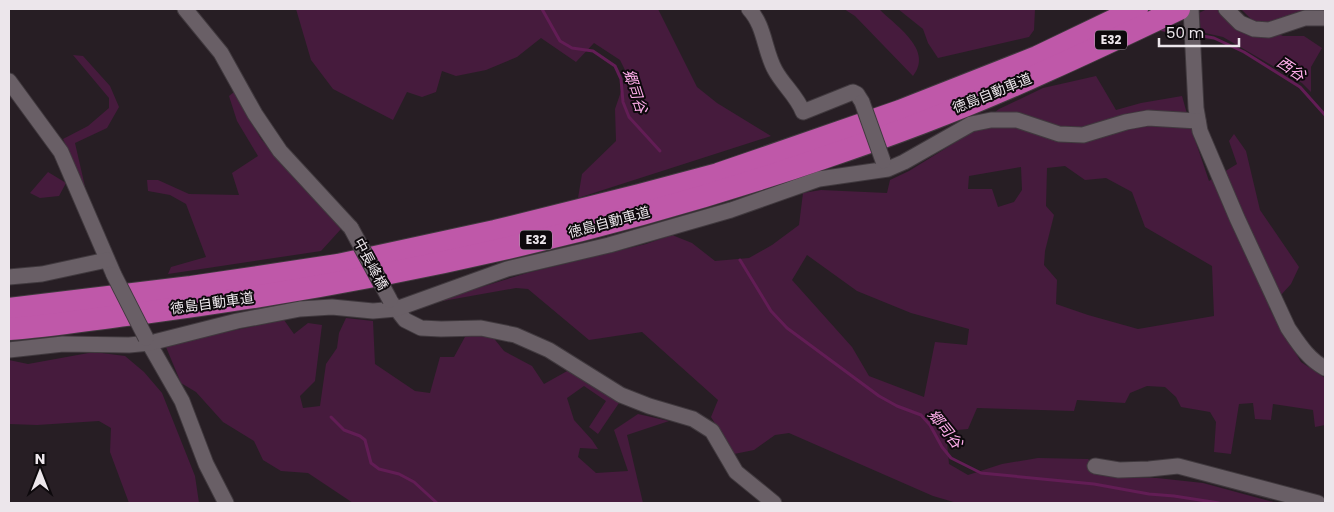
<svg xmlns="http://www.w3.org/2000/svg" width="1334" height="512" font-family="Poppins,'Noto Sans JP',sans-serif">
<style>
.green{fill:#461b3d;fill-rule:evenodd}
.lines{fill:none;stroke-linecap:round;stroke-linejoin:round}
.stream{stroke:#621d55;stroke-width:3}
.minor-casing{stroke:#40393e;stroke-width:17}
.highway-casing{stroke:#40393e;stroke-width:24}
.minor{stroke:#695f66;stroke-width:15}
.highway{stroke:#bf58a9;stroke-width:22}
.minor-bridge-casing{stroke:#40393e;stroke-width:17;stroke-linecap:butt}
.minor-bridge{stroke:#695f66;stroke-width:15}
.labels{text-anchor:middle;stroke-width:4;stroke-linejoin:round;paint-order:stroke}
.shield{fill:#0d090c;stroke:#a9a4a8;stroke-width:1}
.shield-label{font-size:12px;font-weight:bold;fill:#ece6eb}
.street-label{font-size:14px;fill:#ece6eb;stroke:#0d090c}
.water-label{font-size:15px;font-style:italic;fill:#feadea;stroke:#0d090c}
</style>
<rect width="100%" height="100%" fill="#271e24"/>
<g class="green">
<path d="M296,9H658L697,87L717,103L771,136L578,198L582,174L616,141L615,109L627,74L620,60L594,43L576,62L541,38L517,57L486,70L456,76L442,71L436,92L422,97L407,92L393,120L333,89L311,60Z"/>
<path d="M844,9H879C896,26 934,50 913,76L855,16Z"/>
<path d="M898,9H1035L1034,30L1029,37L938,58L928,43L923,29Z"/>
<path d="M1207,9H1221L1283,36H1304L1322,48L1311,67V92L1302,83L1223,37L1201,32L1199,13Z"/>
<path d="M1241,9H1325V15L1264,25L1252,20Z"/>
<path d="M73,55L83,56L110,86L119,107L107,128L75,143L86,191L63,139L88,126L109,108V98Z"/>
<path d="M1096,76L1116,110L1141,103L1182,96L1191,128L1209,181L1237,164L1229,141L1234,134L1246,151L1260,210L1299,267L1291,284L1269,308L1301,362L1325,378V425L1315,427L1313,410L1273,404L1271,420L1255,419L1253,403L1239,404L1231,454L1214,452L1216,422L1210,412L1181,407L1176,397L1165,387L1147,386L1130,393L1125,403L1077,400L1074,411L977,408L968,429L946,431L949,464L968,475L1002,464L1038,458L1088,459L1111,477L1157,478L1203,483L1277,503H957L933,496L789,433L775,435L754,450L734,454L711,417L718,400L642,332L589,340L528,289L516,288L426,304L527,273L646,244L672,235L692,243L715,261L749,258L772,245L799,225L803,193L821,190L887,193L890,180L909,171L964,137L999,109L1043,88ZM1065,166L1085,180L1106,178L1132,192L1145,227L1212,266L1214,316L1138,329L1088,315L1056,304L1057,280L1044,265L1045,251L1054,215L1046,206L1047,168ZM1021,167L1022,190L1014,202L998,207L992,189H968L969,176ZM807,255L857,291L911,313L969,329L967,345L935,342L924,397L869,376L852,347L792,280Z"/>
<path d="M234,92L261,139L341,229L321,251L168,274L171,267L206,257L186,204L170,195L148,191L147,180H158L189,194L239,195L232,173L258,156L237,121L229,96Z"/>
<path d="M48,172L66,183L59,196L40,198L30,193Z"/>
<path d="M346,318L373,321L375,364L415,391L430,393L440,357H454L466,335L492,336L504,351L532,366L544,384L569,370L619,403L598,434L589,427L606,401L584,386L567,398L574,420L592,440L598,449L580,448L578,457L596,473L628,471L614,430L638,414L669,421L627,435L643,503H353L308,473L281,471L263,460L254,441L223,422L196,392L181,383L166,347L212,335L284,320L294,334L308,323L322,325L315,381L300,396L303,408L320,406L326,364L337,348L339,333Z"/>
<path d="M94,352L125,356L144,372L162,393L195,476L199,503H129L110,452L111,428L99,421L37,425L9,424V360L28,364Z"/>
</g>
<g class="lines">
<g class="stream">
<path d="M542,9L560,41L572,48L593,51L615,66L621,79L623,102L629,117L660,151"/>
<path d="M1158,29L1189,34"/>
<path d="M1197,35L1214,38L1244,52L1300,87L1325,115"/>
<path d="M740,260L771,311L787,328L879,396L897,406L921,415L930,425L942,447L951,458L981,473L1094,484L1149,494L1174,496L1219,503"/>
<path d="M331,417L344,430L360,436L365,440L371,463L379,469L399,474L414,482L437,503"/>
</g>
<g class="minor-casing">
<g id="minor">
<path d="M185,9L221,53L255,114L280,151L351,228"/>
<path d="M749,9C765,26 764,50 775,70C783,85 797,96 803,112L853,92L857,94L862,102"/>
<path d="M1191,9L1196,108L1200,131L1237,218L1288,328C1299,344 1308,359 1325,368"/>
<path d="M1226,9L1240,23L1254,29L1269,30L1305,18H1325"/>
<path d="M9,81L61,152L114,275"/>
<path d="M9,277L42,274L107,260"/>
<path d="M391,302L405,320L421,328L441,329L481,328L515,335L549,350L621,395L649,406L693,419L712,431L736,472L774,503"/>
<path d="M146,338L182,401L206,464L226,503"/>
<path d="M9,350L63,344L129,345L150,343L237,321L300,309L332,307L373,311L396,309L507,269L609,245L731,210L819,179L888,169L904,162L971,124L991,120H1017L1059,134L1083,135L1126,122L1148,118L1198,121"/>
<path d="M1095,466L1119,470L1149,469L1178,466L1318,503"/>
</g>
</g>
<g class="highway-casing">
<g id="highway">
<path d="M9,309L191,287L338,265L495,231L640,195L718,174L900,111L1037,57L1137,9"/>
<path d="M9,329C53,326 98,318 143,313C373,283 603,234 823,158C898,133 974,104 1046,71C1091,51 1135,30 1179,9"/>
</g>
</g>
<use href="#minor" class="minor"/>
<use href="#highway" class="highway"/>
<g class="minor-bridge-casing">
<g id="minor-bridge">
<path d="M862,102L883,161"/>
<path d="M351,228L390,300"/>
<path d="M114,275L146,338"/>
</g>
</g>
<use href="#minor-bridge" class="minor-bridge"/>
</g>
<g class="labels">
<g class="shield">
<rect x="1095" y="30.5" width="32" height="19" rx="4"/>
<rect x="520" y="230.5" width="32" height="19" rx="4"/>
</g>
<g class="shield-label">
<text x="1111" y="44">E32</text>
<text x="536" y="244">E32</text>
</g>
<g class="street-label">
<text transform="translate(992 93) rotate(-22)" y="5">徳島自動車道</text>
<text transform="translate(609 222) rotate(-15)" y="5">徳島自動車道</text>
<text transform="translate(371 264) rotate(62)" y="5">中長峰橋</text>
<text transform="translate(212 303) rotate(-8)" y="5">徳島自動車道</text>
</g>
<g class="water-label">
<text transform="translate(1291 69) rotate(34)" y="5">西谷</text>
<text transform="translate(635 91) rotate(72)" y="5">郷司谷</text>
<text transform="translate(945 429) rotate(51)" y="5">郷司谷</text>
</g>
</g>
<rect width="1334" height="512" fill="none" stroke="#ece6eb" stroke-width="20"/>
<g transform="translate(40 472)" stroke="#0d090c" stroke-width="4" paint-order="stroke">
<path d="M0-4L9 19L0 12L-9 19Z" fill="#ece6eb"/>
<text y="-8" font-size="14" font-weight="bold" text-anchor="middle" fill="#ece6eb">N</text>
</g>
<path d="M1159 38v8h80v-8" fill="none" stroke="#ece6eb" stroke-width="2.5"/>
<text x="1166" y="38" font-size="15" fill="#ece6eb" stroke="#0d090c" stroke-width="4" paint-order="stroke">50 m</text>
</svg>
